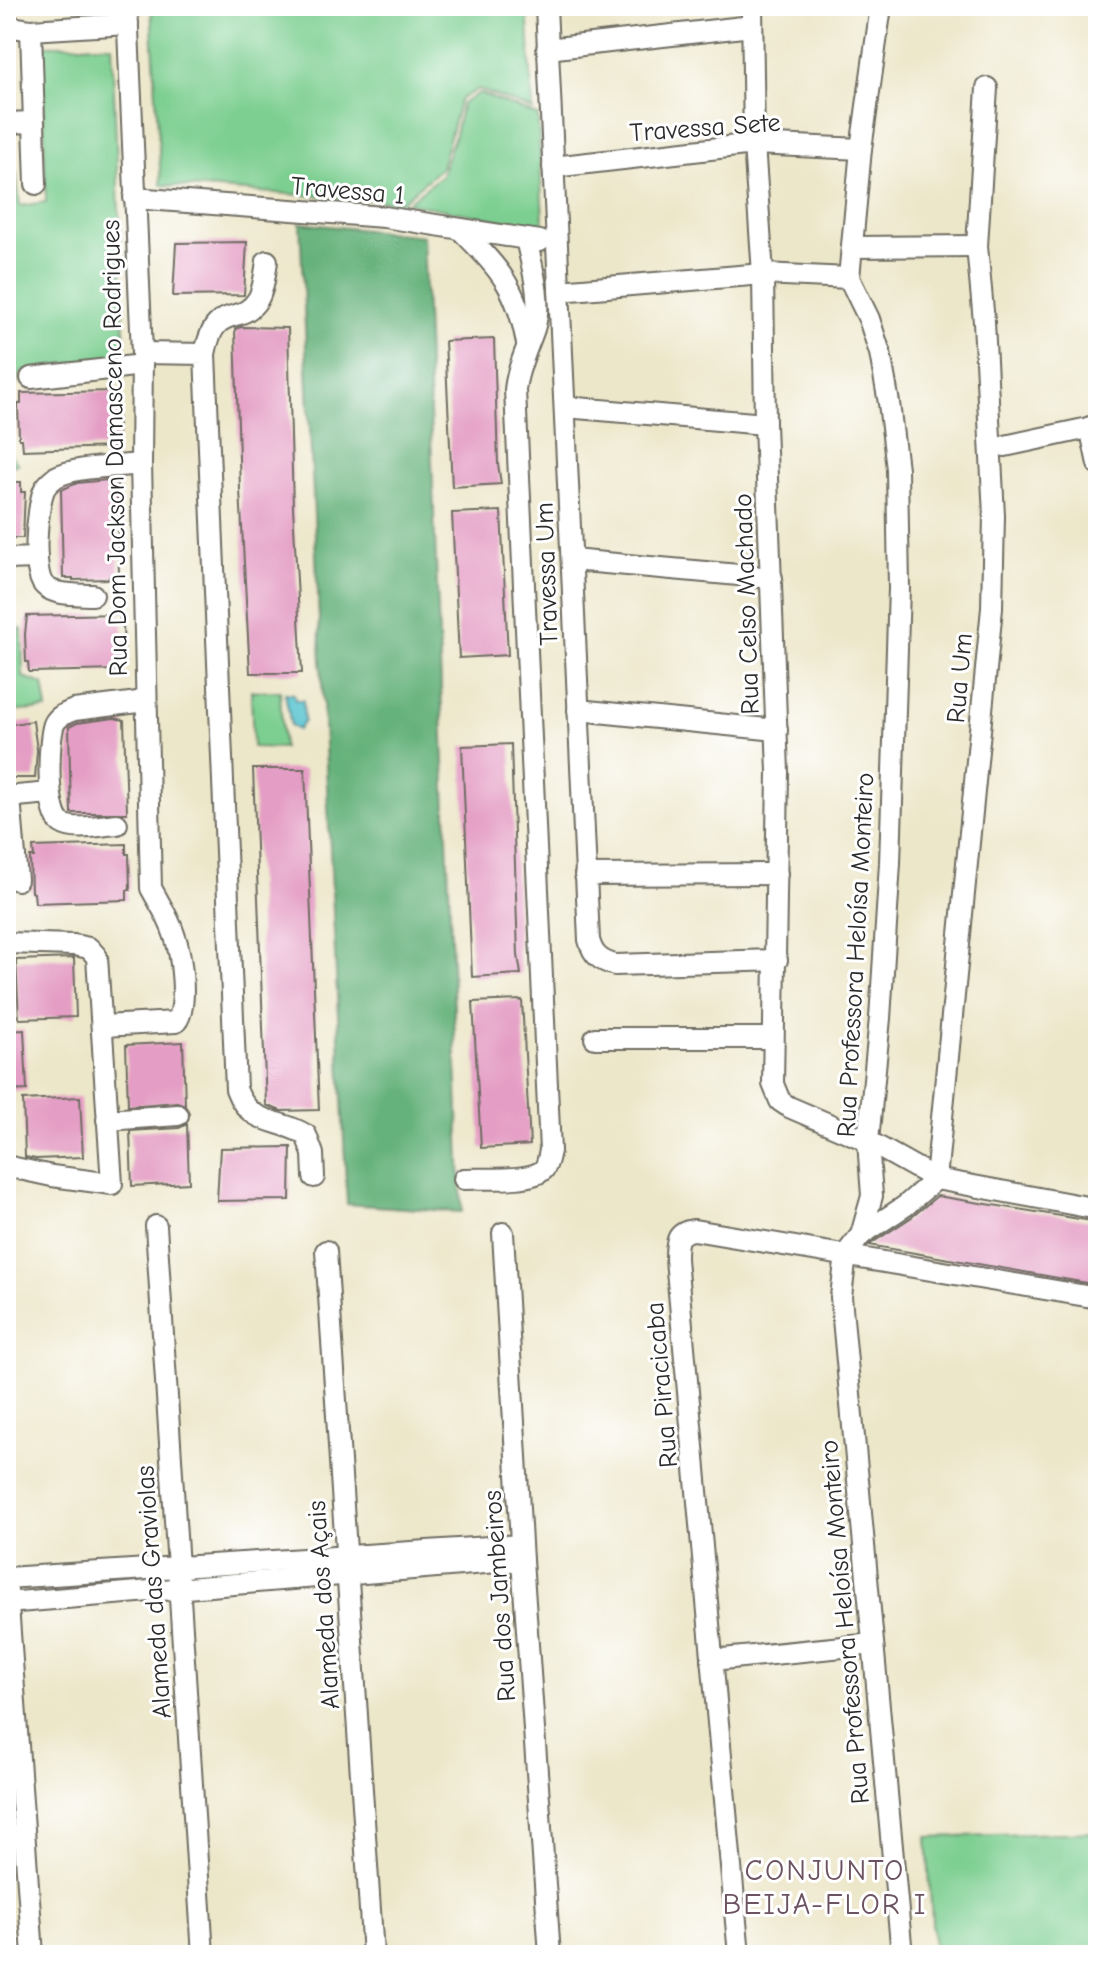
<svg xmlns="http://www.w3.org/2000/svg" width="1104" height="1961" font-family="'Comic Neue',sans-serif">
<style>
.green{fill:#7dcf91;stroke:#547d5e;stroke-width:2}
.forest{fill:#66b27b;stroke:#486e53;stroke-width:2}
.water{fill:#58c4d0;stroke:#42787e;stroke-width:2}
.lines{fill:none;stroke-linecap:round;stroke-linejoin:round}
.stream{stroke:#58c4d0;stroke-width:5}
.building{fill:#e49dc4}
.street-casing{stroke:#6f6d63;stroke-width:24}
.street{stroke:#fff;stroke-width:20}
.labels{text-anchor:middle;stroke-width:6;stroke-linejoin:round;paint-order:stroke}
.street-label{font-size:26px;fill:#2b2b2b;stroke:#fff}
.quarter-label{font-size:30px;letter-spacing:2px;fill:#6c5361;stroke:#fff}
</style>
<rect width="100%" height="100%" fill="#fff"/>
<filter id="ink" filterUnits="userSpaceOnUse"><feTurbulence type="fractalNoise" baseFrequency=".0125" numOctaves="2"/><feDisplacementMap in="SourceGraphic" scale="16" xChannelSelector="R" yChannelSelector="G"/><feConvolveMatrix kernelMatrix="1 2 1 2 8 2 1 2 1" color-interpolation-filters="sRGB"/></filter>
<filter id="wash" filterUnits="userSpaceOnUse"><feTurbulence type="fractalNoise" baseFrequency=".006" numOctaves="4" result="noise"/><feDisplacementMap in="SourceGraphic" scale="32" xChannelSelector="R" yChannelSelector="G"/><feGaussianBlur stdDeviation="1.8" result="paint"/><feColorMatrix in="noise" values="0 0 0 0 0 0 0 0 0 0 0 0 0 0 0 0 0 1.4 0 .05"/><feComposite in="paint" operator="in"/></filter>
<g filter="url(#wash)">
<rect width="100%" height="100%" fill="#ede7ca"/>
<g class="green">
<path d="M151,6H527L533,110L478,89L460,100L441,168L401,202L161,185Z"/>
<path d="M42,45H112L125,354L22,371C8,396 8,421 6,449L18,464L6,468V172H16L20,206L46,202Z"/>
<path d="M479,93L538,116L543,223L512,222L407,203L442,175L455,134L462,104Z"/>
<path d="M22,629L23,677L43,684L47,709L6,712V630Z"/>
<path d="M251,691H280L283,748L253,747Z"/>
<path d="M1098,1832V1953L934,1955L927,1837Z"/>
</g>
<path class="forest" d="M300,223L423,236L462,1212L347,1204Z"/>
<path class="water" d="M285,693L294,694L295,700H303L304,721L298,730L291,726Z"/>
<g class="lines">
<path class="stream" d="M1073,6L1098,18"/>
</g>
<g id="blocks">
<g class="building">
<path d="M247,242L244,295L173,296L176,243Z"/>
<path d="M241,327L288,328L293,507L302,673H250L240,490L235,329Z"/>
<path d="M494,339L498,464L501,484L452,487L445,341Z"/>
<path d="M113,391L114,401H117L118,437H115V447L23,450L22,439H19L18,404H21V393Z"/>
<path d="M107,480V483H117L119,576L109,577V579L73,580V578H63L61,490L77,483Z"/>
<path d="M6,482H21V492H25L23,538H8L6,536Z"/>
<path d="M501,511L508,655L459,658L452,513Z"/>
<path d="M120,614V624L123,623L124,659L121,660V670L29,672L28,662H26L25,634L27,616Z"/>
<path d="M114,718L124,720L127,813H71L69,727L77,723Z"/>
<path d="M33,721L37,750L35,778H6V725Z"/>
<path d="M511,744L518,955L521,974L472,977L462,746Z"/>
<path d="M253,769H305L319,1110L281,1111L266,1105Z"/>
<path d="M126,844V854H129L130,890H127V900L35,903L34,893L31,892L30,857H34L33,847Z"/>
<path d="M74,958L76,1017L19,1019L16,960Z"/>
<path d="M522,1000L530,1145L481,1148L473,1002Z"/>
<path d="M24,1030L27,1090L6,1091V1031Z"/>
<path d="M183,1042L185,1105L177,1102L128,1106L126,1045Z"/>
<path d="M80,1097L83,1157L36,1159L25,1157L23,1100Z"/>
<path d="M187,1124L189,1183L132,1186L130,1131L179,1128Z"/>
<path d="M291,1147L290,1200L217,1201L220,1148Z"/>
<path d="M937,1196L1098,1222V1285L869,1245L912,1217Z"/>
</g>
</g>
</g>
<g filter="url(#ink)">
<use href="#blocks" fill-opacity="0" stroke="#6f6d63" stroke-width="2"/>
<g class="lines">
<g class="street-casing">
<g id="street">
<path d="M546,6L589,940C593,955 600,961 615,965L777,960"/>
<path d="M752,6L754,144L763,274L765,424L778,772L773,1084L780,1101L789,1107L868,1141L936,1179L1098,1209"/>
<path d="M881,6L861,149L849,278L869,319L880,353L889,403L897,469L899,588L890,863L880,1018L868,1141L872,1196L861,1235L846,1254L841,1297L902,1955"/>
<path d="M6,26L31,30L128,24"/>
<path d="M31,30L36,184"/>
<path d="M547,49L752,26"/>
<path d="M6,123L33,122"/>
<path d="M553,167L754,144L861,149"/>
<path d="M134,198L384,217L540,241"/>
<path d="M460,229C500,270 516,285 527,343"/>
<path d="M852,247L977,246"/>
<path d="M559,291L763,274L849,278"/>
<path d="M142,353L205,354L236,1089C250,1127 278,1117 306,1135L313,1154L314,1177"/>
<path d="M205,354C215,300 240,328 258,299C264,289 265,273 267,261"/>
<path d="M31,378L142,365"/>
<path d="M565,407L765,424"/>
<path d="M1090,427L1098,464"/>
<path d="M1005,446L1098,426"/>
<path d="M6,559L37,558"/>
<path d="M572,560L772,578"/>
<path d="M93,595C79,594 55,596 45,586C31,574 37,507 44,490C46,485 51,481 56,477C75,466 118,467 141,464"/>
<path d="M578,710L777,730"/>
<path d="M6,797L50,793"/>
<path d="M10,797L17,880"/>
<path d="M117,824C102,825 74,832 61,823C46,812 48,742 54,724C58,716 66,713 74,710L146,701"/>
<path d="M585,875L777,874"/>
<path d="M6,943L74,945L89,948L97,957L112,1184L52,1176L6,1166"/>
<path d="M103,1026L176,1022C189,1007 181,952 174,934C169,918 159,903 151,888L141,464L142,353L127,6"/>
<path d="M595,1038H773"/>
<path d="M107,1120L178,1115"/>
<path d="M464,1179C483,1178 530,1182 543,1170C548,1165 548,1158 550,1151L515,390C517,369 527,349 534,329C543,301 532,267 526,239"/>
<path d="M156,1226L203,1955"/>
<path d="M503,1233L522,1560L550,1955"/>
<path d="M861,1235L905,1206L936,1179L992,608L994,516L984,322L977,246L987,88"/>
<path d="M326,1251L373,1955"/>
<path d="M6,1578L521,1545"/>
<path d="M7,1591L33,1955"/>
<path d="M6,1603L522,1560"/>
<path d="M712,1660L873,1644"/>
<path d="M739,1955L676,1259C676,1242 676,1232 694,1230L1098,1298"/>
</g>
</g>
<use href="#street" class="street"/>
</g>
</g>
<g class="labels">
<g class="street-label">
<text transform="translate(705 127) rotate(-4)" y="9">Travessa Sete</text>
<text transform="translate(348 190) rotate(5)" y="9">Travessa 1</text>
<text transform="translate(114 448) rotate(-91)" y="9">Rua Dom Jackson Damasceno Rodrigues</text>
<text transform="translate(546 574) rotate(-92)" y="9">Travessa Um</text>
<text transform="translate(746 604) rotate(-92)" y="9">Rua Celso Machado</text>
<text transform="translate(959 678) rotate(-85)" y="9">Rua Um</text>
<text transform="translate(855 955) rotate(-87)" y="9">Rua Professora Heloísa Monteiro</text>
<text transform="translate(661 1385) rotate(-95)" y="9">Rua Piracicaba</text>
<text transform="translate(153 1592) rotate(-94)" y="9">Alameda das Graviolas</text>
<text transform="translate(499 1596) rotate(-94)" y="9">Rua dos Jambeiros</text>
<text transform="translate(323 1605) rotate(-94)" y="9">Alameda dos Açais</text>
<text transform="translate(844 1622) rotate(-95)" y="9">Rua Professora Heloísa Monteiro</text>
</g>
<g class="quarter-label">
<text x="825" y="1880">CONJUNTO<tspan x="825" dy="34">BEIJA-FLOR I</tspan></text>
</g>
</g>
<rect width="1104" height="1961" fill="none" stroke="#fff" stroke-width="32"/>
</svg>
